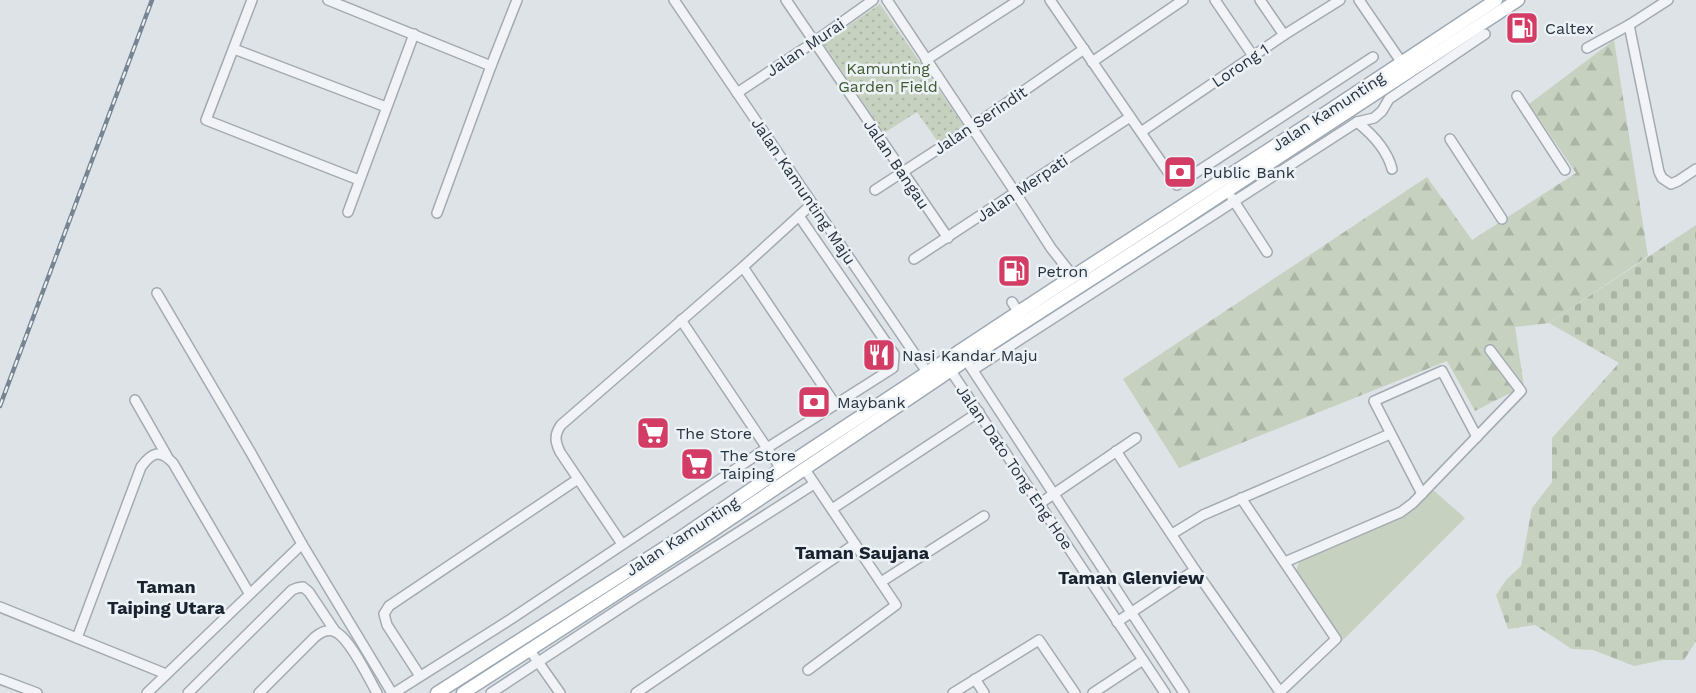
<svg xmlns="http://www.w3.org/2000/svg" width="1696" height="693" font-family="'Work Sans',sans-serif">
<style>
.green{fill:#c6d2bf}
.forest{fill:url(#forest-firs)}
.cemetery{fill:url(#cemetery-stones)}
.park{fill:url(#park-dots)}
.lines{fill:none;stroke-linecap:round;stroke-linejoin:round}
.minor-casing{stroke:#a3abb2;stroke-width:12}
.major-casing{stroke:#9da9b4;stroke-width:15}
.minor{stroke:#f1f3f6;stroke-width:9}
.major{stroke:#fff;stroke-width:12}
.rail-casing{stroke:#778492;stroke-width:4.5}
.rail{stroke:#edf2f6;stroke-width:2;stroke-dasharray:7;stroke-linecap:butt}
.labels{text-anchor:middle;stroke-width:5;stroke-linejoin:round;paint-order:stroke}
.poi-label{font-size:16px;fill:#273340;stroke:#edf2f6;text-anchor:start}
.street-label{font-size:16px;fill:#273340;stroke:#edf2f6}
.park-label{font-size:16px;fill:#405c33;stroke:#edf2f6}
.neighbourhood-label{font-size:18px;font-weight:bold;fill:#192430;stroke:#edf2f6}
</style>
<defs>
<pattern id="forest-firs" width="22" height="20" patternUnits="userSpaceOnUse" patternTransform="scale(1.5)"><rect width="22" height="20" fill="#c6d2bf"/><path d="M5 1l3.5 6h-7zM16 11l3.5 6h-7z" fill="#aab5a5"/></pattern>
<pattern id="cemetery-stones" width="16" height="16" patternUnits="userSpaceOnUse" patternTransform="scale(1.5)"><rect width="16" height="16" fill="#c6d2bf"/><path d="M2 7V4a2 2 0 0 1 4 0v3zM10 15v-3a2 2 0 0 1 4 0v3z" fill="#aab5a5"/></pattern>
<pattern id="park-dots" width="8" height="8" patternUnits="userSpaceOnUse" patternTransform="scale(1.5)"><rect width="8" height="8" fill="#c6d2bf"/><path d="M2 2h.1M6 6h.1" fill="none" stroke="#aab5a5" stroke-width="1.8" stroke-linecap="round"/></pattern>
</defs>
<rect width="100%" height="100%" fill="#dee3e8"/>
<path class="green" d="M1432,489L1465,518L1340,643L1295,573L1300,560L1406,514Z"/>
<path class="forest" d="M1614,40L1648,256L1549,323L1515,327L1524,386L1475,411L1447,361L1179,468L1123,379L1427,177L1472,240L1576,173L1529,104Z"/>
<path class="cemetery" d="M1696,225V641L1684,660H1663L1634,666L1593,650L1572,649L1535,625L1508,629L1496,595L1506,580L1521,566L1532,508L1552,482V438L1619,363L1549,323Z"/>
<path class="park" d="M880,4L963,125L938,142L917,112L884,133L823,43Z"/>
<g class="lines">
<g class="minor-casing">
<g id="minor">
<path d="M252,0L206,120L359,180"/>
<path d="M328,0L491,66"/>
<path d="M674,0L931,378"/>
<path d="M786,0L948,238"/>
<path d="M887,0L1015,192L1051,248L1073,276"/>
<path d="M1050,0L1177,185L1373,57"/>
<path d="M1215,0L1253,56"/>
<path d="M1260,0L1284,35"/>
<path d="M1359,0L1402,63"/>
<path d="M1629,25L1659,172L1662,178L1671,184L1678,181L1696,169"/>
<path d="M1587,48L1629,25L1668,0"/>
<path d="M234,49L386,107"/>
<path d="M926,60L1019,0"/>
<path d="M1092,62L1183,0"/>
<path d="M737,93L814,42L873,0"/>
<path d="M1517,96L1565,170"/>
<path d="M1357,122C1372,134 1387,149 1392,169"/>
<path d="M1141,132L1284,35L1340,0"/>
<path d="M1450,139L1502,219"/>
<path d="M875,190L972,127L1084,49"/>
<path d="M1232,198L1267,252"/>
<path d="M348,212L414,34"/>
<path d="M437,213L491,66L517,0"/>
<path d="M914,259L1130,117"/>
<path d="M743,267L835,404"/>
<path d="M157,293L251,453L302,544L392,693"/>
<path d="M1012,302L1019,313"/>
<path d="M681,320L781,469"/>
<path d="M947,365L1165,693"/>
<path d="M970,366L1184,693"/>
<path d="M973,370L1357,122L1374,118L1382,111L1389,99L1485,34"/>
<path d="M135,400L167,456"/>
<path d="M1116,451L1195,570L1280,692"/>
<path d="M804,468L896,605L808,670"/>
<path d="M1422,494L1374,401L1442,371L1477,437"/>
<path d="M1241,498L1336,639L1279,693"/>
<path d="M1039,504L1136,438"/>
<path d="M832,509L979,412"/>
<path d="M1172,534L1203,515L1390,434"/>
<path d="M622,544L560,452C555,441 554,435 561,425L743,267L812,204"/>
<path d="M1285,562L1401,512L1413,503L1521,391L1490,350"/>
<path d="M881,582L984,516"/>
<path d="M0,607L166,674"/>
<path d="M1117,622L1195,570"/>
<path d="M77,638L141,467C152,452 160,449 173,463L249,593"/>
<path d="M529,649L560,693"/>
<path d="M420,676L387,625L384,614L389,606L578,479"/>
<path d="M0,679L37,693"/>
<path d="M975,679L984,693"/>
<path d="M147,693L302,544"/>
<path d="M188,693L292,590L297,588L303,587L309,592L335,631"/>
<path d="M259,693L315,637C320,633 326,629 333,631C348,634 369,679 377,693"/>
<path d="M394,693L511,619L767,448L893,368L894,354L799,216"/>
<path d="M491,693L631,601L814,484"/>
<path d="M636,693L855,544"/>
<path d="M953,693L1039,640L1075,693"/>
<path d="M1093,693L1143,660"/>
</g>
</g>
<g class="major-casing">
<g id="major">
<path d="M437,693L686,534L781,469L1049,292L1324,114L1496,0"/>
<path d="M463,693L693,544L966,360L1169,229L1518,0"/>
</g>
</g>
<use href="#minor" class="minor"/>
<use href="#major" class="major"/>
<g class="rail-casing">
<path id="rail" d="M0,406L152,0"/>
</g>
<use href="#rail" class="rail"/>
</g>
<defs>
<g id="fuel-square" transform="scale(1.725)"><rect x="-9" y="-9" width="18" height="18" rx="4" fill="#d33d65" stroke="#edf2f6"/><path d="M-5.5-6h7V0h2V4h1.3V-2.5L3-4.5l.8-.8L6-3V5H2.5V1h-1V6h-7ZM-4.2-4.7v3.2H.2V-4.7Z" fill="#fff"/></g>
<g id="bank-square" transform="scale(1.725)"><rect x="-9" y="-9" width="18" height="18" rx="4" fill="#d33d65" stroke="#edf2f6"/><path d="M-6-4H6V4H-6ZM0-2.3a2.3 2.3 0 1 0 0 4.6a2.3 2.3 0 1 0 0-4.6Z" fill="#fff"/></g>
<g id="restaurant-square" transform="scale(1.725)"><rect x="-9" y="-9" width="18" height="18" rx="4" fill="#d33d65" stroke="#edf2f6"/><path d="M-5-6h1v4h1v-4h1v4h1v-4h1v5L-1.5 .5V6h-2V.5L-5-1ZM5-6V6H3V1.5H1.5Q1.5-4 5-6Z" fill="#fff"/></g>
<g id="supermarket-square" transform="scale(1.725)"><rect x="-9" y="-9" width="18" height="18" rx="4" fill="#d33d65" stroke="#edf2f6"/><path d="M-6-5.5h2.5l.6 2H6L4.5 2H-2.5L-4.4-4H-6ZM-1.5 3.2a1.3 1.3 0 1 0 .1 0ZM3 3.2a1.3 1.3 0 1 0 .1 0Z" fill="#fff"/></g>
</defs>
<g fill-rule="evenodd">
<use href="#fuel-square" x="1522" y="28"/>
<use href="#bank-square" x="1180" y="172"/>
<use href="#fuel-square" x="1014" y="271"/>
<use href="#restaurant-square" x="879" y="355"/>
<use href="#bank-square" x="814" y="402"/>
<use href="#supermarket-square" x="653" y="433"/>
<use href="#supermarket-square" x="697" y="464"/>
</g>
<g class="labels">
<g class="poi-label">
<text x="1545" y="34">Caltex</text>
<text x="1203" y="178">Public Bank</text>
<text x="1037" y="277">Petron</text>
<text x="902" y="361">Nasi Kandar Maju</text>
<text x="837" y="408">Maybank</text>
<text x="676" y="439">The Store</text>
<text x="720" y="461">The Store<tspan x="720" dy="18">Taiping</tspan></text>
</g>
<g class="street-label">
<text transform="translate(805 47) rotate(-34)" y="6">Jalan Murai</text>
<text transform="translate(1240 65) rotate(-34)" y="6">Lorong 1</text>
<text transform="translate(1328 111) rotate(-33)" y="6">Jalan Kamunting</text>
<text transform="translate(980 120) rotate(-34)" y="6">Jalan Serindit</text>
<text transform="translate(897 164) rotate(56)" y="6">Jalan Bangau</text>
<text transform="translate(1022 188) rotate(-34)" y="6">Jalan Merpati</text>
<text transform="translate(804 191) rotate(56)" y="6">Jalan Kamunting Maju</text>
<text transform="translate(1015 467) rotate(56)" y="6">Jalan Dato Tong Eng Hoe</text>
<text transform="translate(682 536) rotate(-33)" y="6">Jalan Kamunting</text>
</g>
<g class="park-label">
<text x="888" y="74">Kamunting<tspan x="888" dy="18">Garden Field</tspan></text>
</g>
<g class="neighbourhood-label">
<text x="862" y="559">Taman Saujana</text>
<text x="1131" y="584">Taman Glenview</text>
<text x="166" y="593">Taman<tspan x="166" dy="21">Taiping Utara</tspan></text>
</g>
</g>
</svg>
